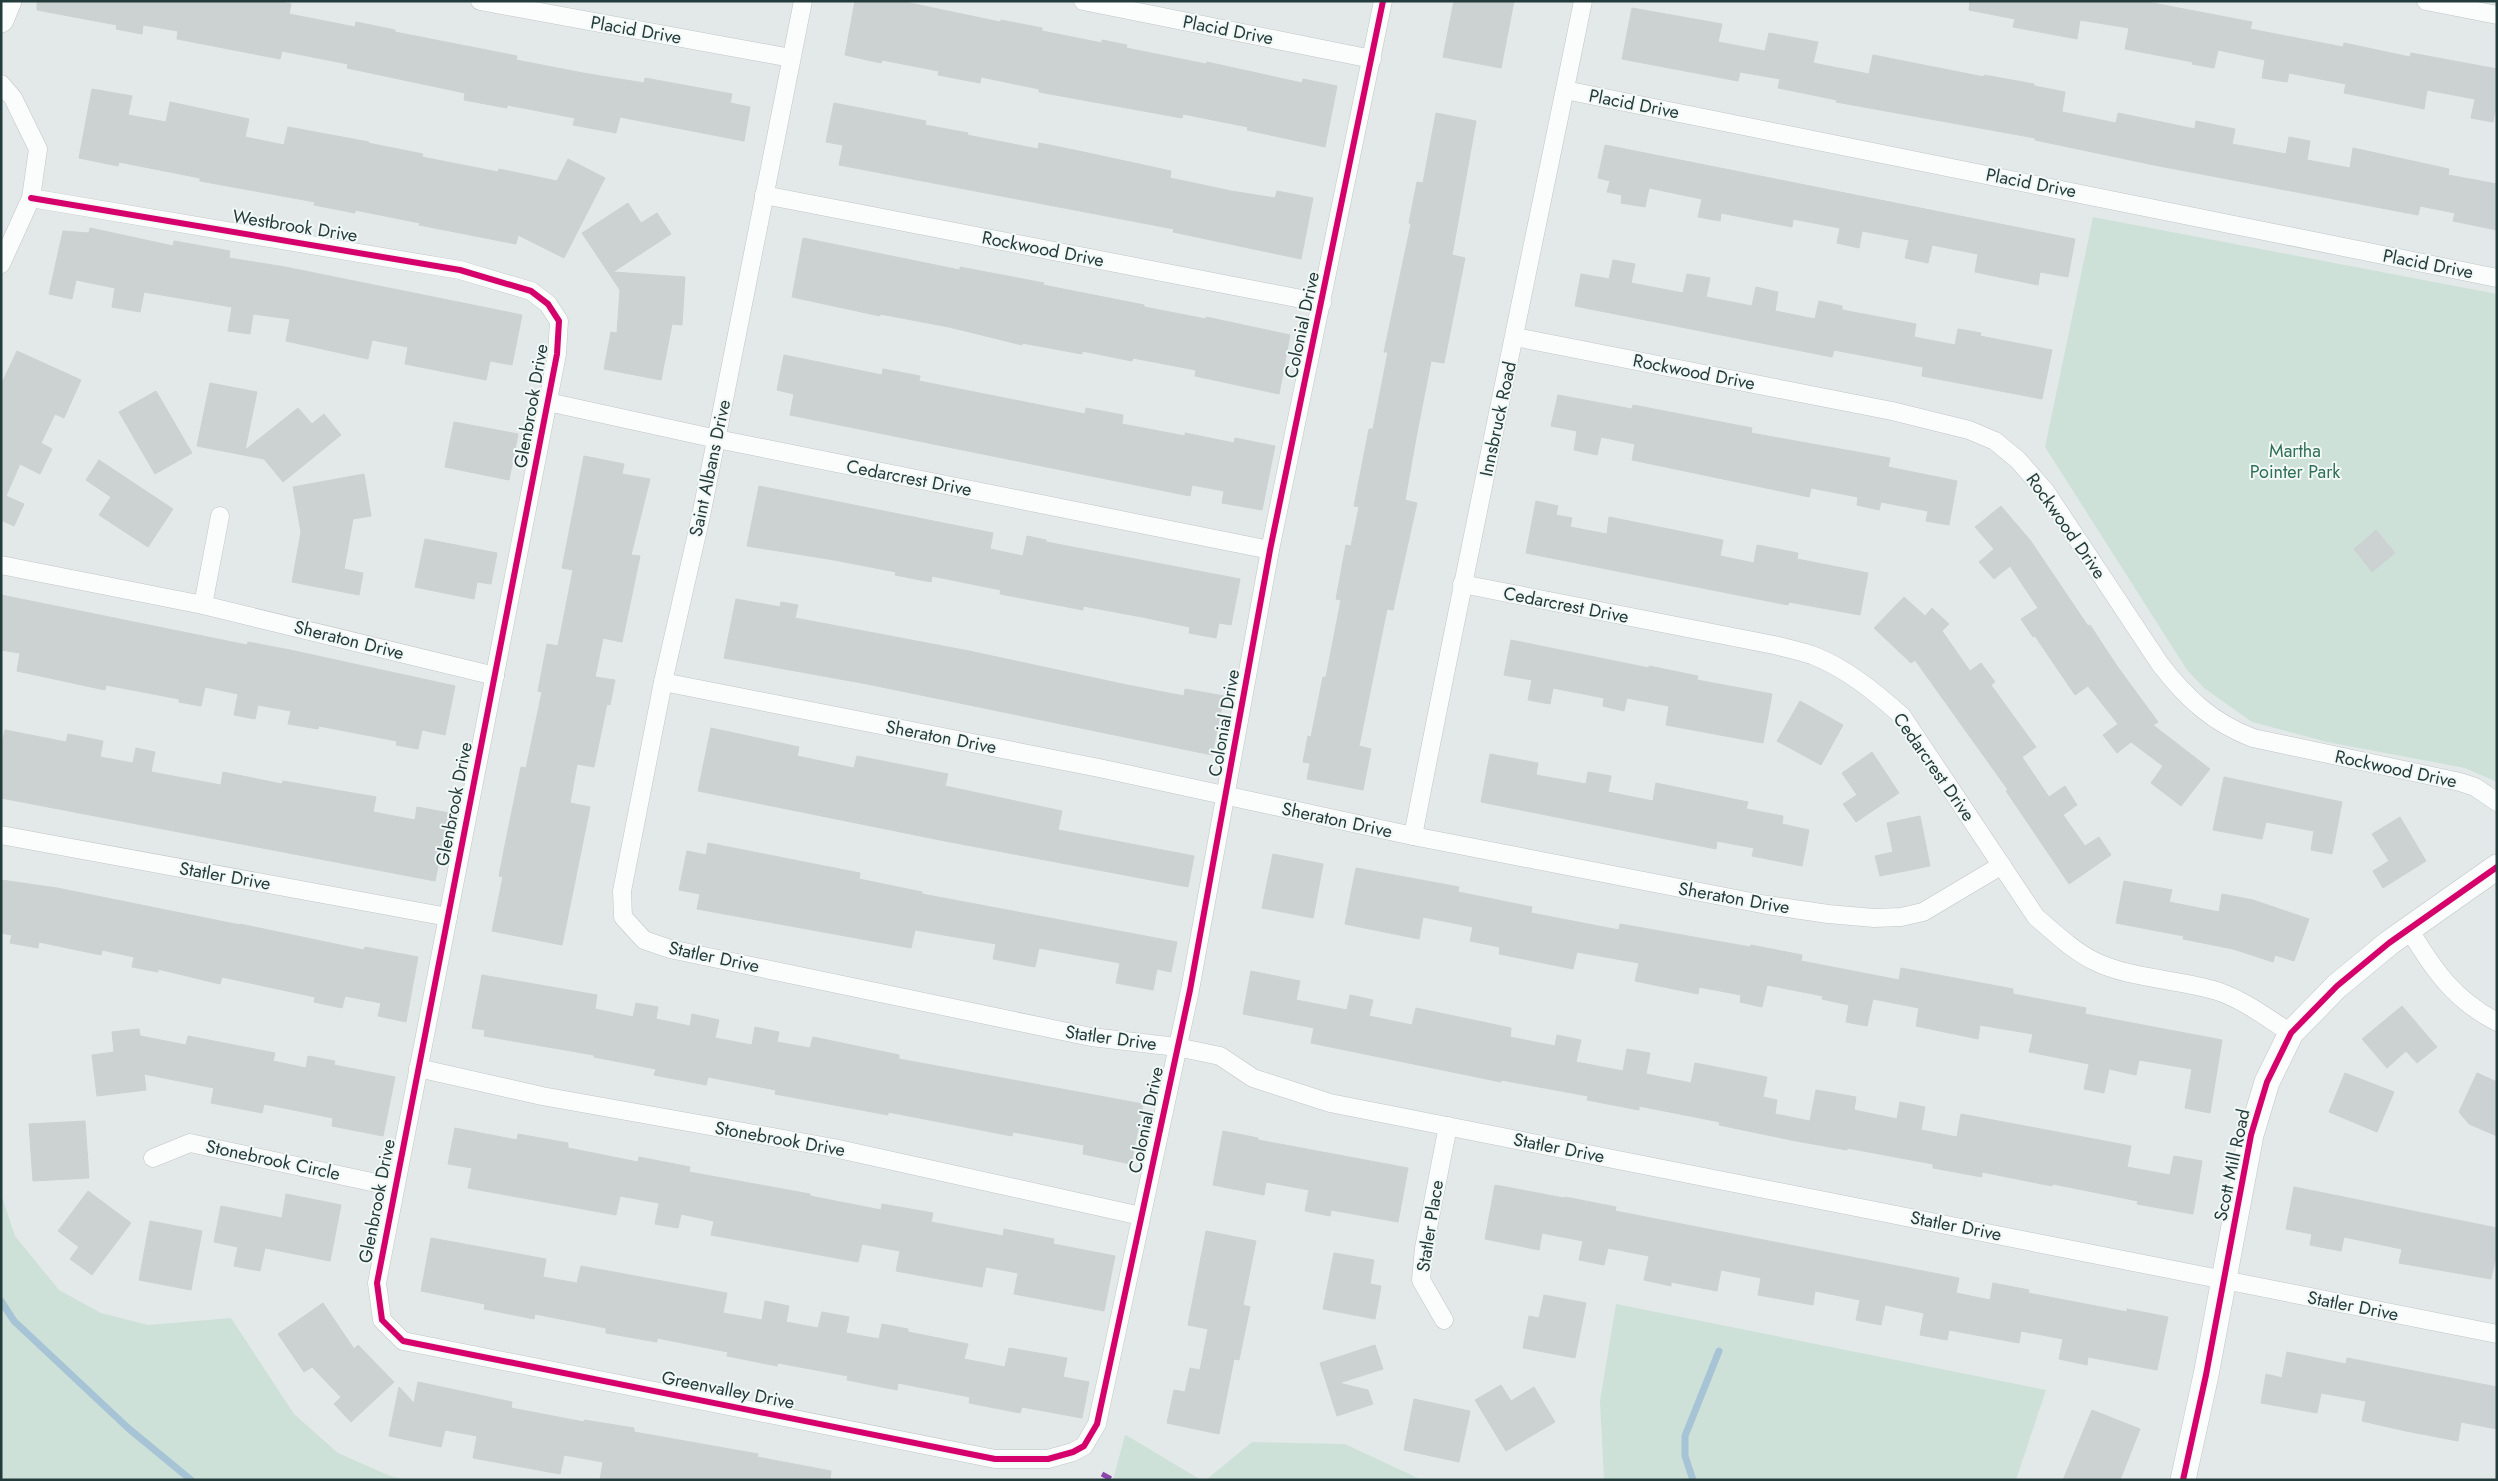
<svg xmlns="http://www.w3.org/2000/svg" width="2498" height="1481" font-family="Jost,sans-serif">
<style>
.green{fill:#cde1d8}
.lines{fill:none;stroke-linecap:round;stroke-linejoin:round}
.stream{stroke:#a6c4d5;stroke-width:7}
.building{fill:#ccd1d1;stroke:#ccd2d1}
.street-casing{stroke:#c0c6c5;stroke-width:19}
.secondary-casing{stroke:#c0c6c5;stroke-width:26}
.street{stroke:#fbfcfc;stroke-width:18}
.secondary{stroke:#fbfcfc;stroke-width:25}
.quiet{stroke:#8e44ad;stroke-width:5;stroke-dasharray:10 5;stroke-linecap:butt}
.cycleway-casing{stroke:#f2f8f6;stroke-width:9}
.cycleway{stroke:#d6006c;stroke-width:6}
.labels{text-anchor:middle;stroke-width:4;stroke-linejoin:round;paint-order:stroke}
.street-label{font-size:18px;fill:#233b3a;stroke:#f2f8f6}
.park-label{font-size:18px;fill:#2f6f57;stroke:#f2f8f6}
</style>
<rect width="100%" height="100%" fill="#e3e9e8"/>
<g class="green">
<path d="M2093,217L2497,294V782L2465,768L2327,742L2252,722L2204,688L2187,670L2045,447Z"/>
<path d="M1,1194L15,1236L59,1290L101,1313L148,1325L231,1318L294,1414L338,1453L390,1476L407,1480H1Z"/>
<path d="M1616,1304L2046,1390L2016,1480H1604L1600,1401Z"/>
<path d="M1125,1435H1126L1201,1480H1113Z"/>
<path d="M1252,1442L1345,1444L1422,1480H1206Z"/>
</g>
<g class="lines">
<g class="stream">
<path d="M1,1301L14,1321L128,1428L191,1480"/>
<path d="M1693,1480L1685,1456V1436L1719,1351"/>
</g>
</g>
<g class="building">
<path d="M37,1H276L291,4L289,14L355,27L356,22L395,30V32L517,56L516,60L583,73L644,83L645,78L732,94L730,103L750,107L744,141L620,117L616,133L573,125L575,118L507,105V108L464,100L465,93L347,68L348,64L282,51L280,59L177,39L178,31L143,25L142,34L116,29L117,25L37,10Z"/>
<path d="M855,1H900L1000,22L1001,20L1042,28V31L1102,43V40L1127,45L1126,48L1206,64L1207,62L1302,83L1303,79L1337,86L1325,147L1247,130L1248,127L1183,114L1182,118L1039,92V89L981,77L980,83L938,75L939,71L882,60L881,63L845,55Z"/>
<path d="M1454,1H1514L1501,68L1443,57Z"/>
<path d="M1970,1H2142L2252,22L2250,29L2343,47L2344,43L2410,57L2411,53L2497,69V111H2495L2493,122L2471,118L2475,99L2427,90L2424,109L2344,93L2346,84L2289,73L2287,82L2262,78L2265,60L2218,50L2214,68L2192,64L2193,62L2125,49L2129,28L2080,20L2077,39L2013,27L2015,19L1969,10Z"/>
<path d="M1632,8L1722,24L1718,42L1765,51L1769,33L1818,42L1813,63L1869,74L1873,55L1984,77V75L2034,84V86L2065,92L2062,112L2116,123L2118,113L2195,129L2196,121L2235,129L2232,144L2286,154L2289,137L2310,141L2307,160L2350,168L2353,148L2449,169L2448,175L2497,184V230L2453,221L2455,213L2420,206L2418,215L2159,166L2035,140V138L1836,102L1837,100L1778,88L1780,79L1740,72L1738,81L1622,59Z"/>
<path d="M92,89L132,96L128,115L166,122L170,102L249,119L245,137L284,145L288,127L369,142L368,143L423,154L422,157L498,172L499,169L557,181L568,159L605,178L564,258L518,235L516,244L419,225L420,223L355,210V213L314,205L315,202L200,181V178L119,162L118,166L79,158Z"/>
<path d="M834,103L926,121L925,125L968,133L967,135L1038,149L1039,143L1074,150L1171,171L1170,178L1231,191L1275,198L1277,191L1313,198L1301,259L1173,232L1174,229L839,165L843,145L826,142Z"/>
<path d="M1436,113L1476,121L1452,255L1465,258L1444,363L1431,361L1416,438L1405,500L1417,503L1393,610L1387,609L1359,746L1371,749L1363,790L1307,779L1310,763L1303,762L1308,736L1311,737L1323,677H1326L1341,600L1336,599L1346,545L1351,546L1359,507L1354,506L1369,429H1373L1388,352H1384L1411,224L1409,223L1417,182L1423,183Z"/>
<path d="M1605,145L2075,239L2068,277L2040,272L2038,285L1975,272L1978,254L1932,245L1928,263L1905,258L1909,240L1862,231L1859,248L1837,243L1840,228L1793,219L1792,227L1721,213L1720,221L1698,217L1702,199L1649,188L1645,207L1621,203L1622,195L1607,192L1610,181L1598,178Z"/>
<path d="M628,203L641,223L657,213L671,234L613,272L685,277L682,325L672,324L661,380L604,369L611,332L617,333L620,290L582,233Z"/>
<path d="M90,228L173,246L174,241L230,251L229,258L285,267L522,315L512,365L490,361L486,380L405,364L408,347L372,340L368,359L286,341L290,319L253,314L250,334L228,331L232,307L144,292L140,312L112,307L115,288L76,280L72,299L49,294L63,231L89,233Z"/>
<path d="M803,238L960,270V267L1044,283L1043,285L1144,305V307L1206,319V317L1290,335L1279,394L1195,376L1196,370L1133,358L1132,361L1082,351V354L1022,343V345L949,327L880,314V316L792,297Z"/>
<path d="M1613,260L1635,264L1631,283L1683,293L1687,274L1710,278L1706,297L1752,306L1756,287L1778,292L1775,311L1815,319L1819,301L1842,306V310L1916,324L1914,337L1955,345L1958,329L1981,333L1980,336L2052,350L2042,399L1922,376L1923,367L1834,350L1832,357L1575,306L1581,274L1609,279Z"/>
<path d="M17,351L81,380L64,418L55,414L41,443L52,449L40,474L20,464L6,496L24,504L14,526L1,520V385Z"/>
<path d="M784,355L882,375L883,369L920,376L919,381L1085,414L1086,408L1123,415L1122,424L1185,436V433L1234,443L1235,438L1275,446L1262,510L1222,503L1224,491L1192,485L1190,496L790,415L794,394L777,390Z"/>
<path d="M210,383L257,392L245,450L298,408L312,424L324,414L341,435L283,482L264,459L197,446Z"/>
<path d="M156,391L192,453L155,474L119,412Z"/>
<path d="M1558,395L1632,409L1633,405L1752,428L1751,433L1890,458L1888,467L1957,481L1949,525L1926,521L1928,511L1881,502L1879,510L1857,505L1858,497L1811,488L1809,497L1632,460L1635,444L1601,437L1597,455L1574,450L1577,431L1551,426Z"/>
<path d="M454,422L518,434L509,480L445,467Z"/>
<path d="M584,456L624,464L622,474L650,479L631,555L640,556L622,642L603,638L595,677L615,680L610,705L607,704L594,767L577,764L570,803L590,807L562,945L492,931L503,877L499,876L507,835L521,767L526,768L542,692L538,691L547,644L558,646L573,570L562,568Z"/>
<path d="M99,460L173,509L148,547L99,515L111,497L86,480Z"/>
<path d="M364,474L371,516L353,519L344,569L363,573L359,595L292,582L301,532L293,487Z"/>
<path d="M759,486L993,533L990,549L1023,556L1027,536L1046,540V542L1240,579L1231,625L1219,623L1216,638L1189,633L1190,627L1142,617L1083,606V610L1000,594L1001,590L932,576L931,582L895,575L896,572L834,560L747,546Z"/>
<path d="M1536,501L1558,506L1556,515L1572,518L1570,527L1607,534L1609,517L1723,540L1720,556L1754,563L1757,545L1798,553L1797,559L1868,573L1860,615L1789,602L1788,605L1526,553Z"/>
<path d="M2001,506L2030,540L2088,626L2090,625L2117,666L2158,722L2153,725L2210,769L2181,806L2151,783L2163,766L2131,742L2117,753L2103,735L2118,724L2088,686L2075,695L2035,636L2033,637L2021,619L2038,608L2010,566L1994,579L1979,562L1994,549L1975,527Z"/>
<path d="M2376,530L2395,553L2372,572L2354,549Z"/>
<path d="M425,539L497,553L491,584L477,582L474,599L415,587Z"/>
<path d="M1,595L247,645L248,642L290,650L455,686L445,735L422,730L418,749L396,745L397,741L319,726L318,729L288,724L291,711L258,705L255,719L234,715L238,694L205,687L201,706L179,702V699L106,685L105,690L17,671L20,653L1,650Z"/>
<path d="M1904,597L1925,616L1932,608L1949,624L1942,631L1970,671L1981,663L1995,682L1991,685L2036,747L2022,757L2049,797L2065,786L2077,805L2063,815L2085,846L2099,837L2111,855L2069,884L2006,791L2008,790L1915,660L1911,663L1874,628Z"/>
<path d="M736,599L780,607L781,602L798,605L795,618L969,651L1127,685L1184,696L1185,689L1224,696L1212,755L867,684L724,658Z"/>
<path d="M1511,640L1649,668V666L1698,676L1697,680L1772,694L1763,743L1666,725L1669,706L1627,698L1624,711L1603,706L1604,698L1553,688L1550,704L1528,700L1532,680L1504,675Z"/>
<path d="M1800,701L1843,725L1821,765L1777,741Z"/>
<path d="M711,728L799,747L797,756L854,768L857,756L948,774L945,786L1062,811L1058,830L1194,856L1188,887L945,841L698,791Z"/>
<path d="M5,730L66,742L68,734L103,741L100,757L133,763L136,748L155,752L151,772L221,785L223,772L282,784L283,781L376,797L373,812L415,820L417,807L449,813L435,881L1,798V747Z"/>
<path d="M1872,752L1899,793L1856,822L1843,804L1857,795L1842,773Z"/>
<path d="M1490,754L1538,763L1536,775L1586,784L1588,772L1611,776L1608,792L1653,801L1656,783L1748,802L1746,809L1783,816L1782,824L1809,830L1802,866L1752,856L1754,848L1717,841L1716,849L1481,802Z"/>
<path d="M2224,777L2342,802L2332,854L2311,850L2314,831L2266,822L2262,839L2213,830Z"/>
<path d="M1920,816L1930,866L1880,876L1875,856L1893,852L1887,823Z"/>
<path d="M2400,817L2426,861L2383,888L2373,871L2389,861L2372,834Z"/>
<path d="M708,843L860,873L859,879L922,892V894L1177,942L1171,972L1157,969L1153,990L1116,983L1120,963L1039,948L1035,967L993,959L996,944L915,930L911,948L697,909L700,894L679,890L687,851L706,855Z"/>
<path d="M1273,854L1323,864L1313,918L1262,908Z"/>
<path d="M1356,868L1459,887L1458,892L1532,907L1531,913L1619,930L1620,924L1750,947L1751,945L1802,955L1801,961L1899,980L1901,968L2013,989V994L2086,1008L2085,1014L2222,1040L2210,1113L2185,1108L2192,1069L2139,1060L2136,1075L2109,1069L2104,1093L2084,1089L2089,1064L2029,1052L2033,1034L1980,1025L1978,1039L1916,1026L1919,1008L1873,999L1867,1026L1846,1022L1849,1005L1822,999L1823,996L1767,985L1762,1007L1740,1002L1741,995L1699,987L1698,994L1635,981L1639,963L1577,952L1573,969L1499,954L1500,947L1470,941L1473,927L1423,917L1419,939L1345,924Z"/>
<path d="M1,880L57,888L240,925V924L364,950L365,947L418,957L406,1022L378,1016L381,1003L345,996L342,1008L314,1002L315,997L222,977L220,984L158,969V972L132,967L134,957L102,950L101,955L39,942L38,948L10,943L12,935L1,933Z"/>
<path d="M2124,881L2172,890L2169,902L2219,912L2222,894L2253,900L2309,919L2294,961L2275,955L2273,962L2233,949L2183,939L2184,936L2116,923Z"/>
<path d="M1251,971L1300,981L1296,1000L1347,1010L1350,995L1373,1000L1369,1016L1412,1025L1416,1008L1511,1028L1510,1037L1555,1046L1557,1035L1581,1040L1576,1062L1623,1071L1627,1049L1650,1053L1646,1074L1691,1083L1695,1063L1767,1077L1763,1097L1777,1100L1775,1114L1810,1121L1816,1090L1856,1097L1854,1110L1897,1119L1900,1102L1925,1107L1921,1130L1957,1137L1961,1114L2131,1146L2127,1167L2170,1175L2174,1156L2202,1161L2193,1214L2137,1204L2138,1201L2053,1184L2052,1186L1982,1172V1177L1933,1168V1164L1847,1148V1150L1796,1141L1719,1125L1720,1122L1639,1106V1110L1587,1100L1588,1096L1501,1080V1082L1311,1043L1314,1028L1243,1014Z"/>
<path d="M482,975L597,995L595,1009L633,1017L636,1003L658,1007L656,1019L690,1026L692,1014L719,1020L715,1038L752,1045L755,1027L779,1032L777,1042L810,1048L813,1037L899,1055V1059L1143,1104L1131,1164L1083,1154L1084,1145L1013,1132L1012,1136L888,1112V1115L775,1094L776,1090L708,1077L706,1085L654,1075L656,1069L594,1057V1055L484,1036L485,1030L472,1028Z"/>
<path d="M2402,1006L2437,1047L2417,1063L2406,1051L2387,1068L2362,1039Z"/>
<path d="M139,1029L140,1036L186,1045L188,1036L275,1053L273,1061L306,1068L308,1056L335,1061L334,1065L395,1077L383,1136L332,1126L333,1118L264,1104L262,1113L211,1103L214,1088L144,1074L146,1090L97,1096L92,1055L114,1052L112,1032Z"/>
<path d="M2345,1073L2394,1092L2377,1132L2329,1112Z"/>
<path d="M2477,1073L2497,1082V1136L2469,1124L2459,1112Z"/>
<path d="M85,1121L89,1178L33,1181L29,1124Z"/>
<path d="M455,1128L517,1140L518,1134L568,1143V1148L638,1162L639,1157L690,1167L689,1172L810,1194V1196L881,1210L882,1204L933,1213L931,1222L1003,1236L1004,1229L1054,1239L1053,1244L1115,1256L1104,1311L1014,1294L1018,1273L986,1267L982,1287L896,1271L900,1251L862,1244L858,1262L711,1235L714,1221L681,1214L678,1228L655,1224L659,1203L620,1196L616,1215L468,1188L472,1168L448,1164Z"/>
<path d="M1223,1131L1258,1138V1140L1408,1168L1398,1222L1331,1210L1330,1216L1305,1211L1309,1190L1266,1182L1264,1195L1213,1185Z"/>
<path d="M1495,1185L1564,1198L1565,1197L1616,1207L1615,1211L1959,1278L1956,1293L1990,1300L1993,1283L2029,1290L2028,1293L2127,1312V1309L2168,1317L2157,1370L2088,1357L2087,1365L2059,1359L2063,1339L2021,1331L2019,1343L1949,1330L1947,1340L1920,1335L1924,1313L1885,1305L1881,1325L1856,1320L1860,1300L1815,1291L1813,1305L1758,1295L1761,1278L1721,1270L1717,1291L1671,1282V1286L1644,1280L1649,1256L1608,1248L1604,1265L1579,1260L1583,1241L1542,1233L1539,1250L1485,1239Z"/>
<path d="M2294,1187L2497,1228V1252L2491,1279L2399,1263L2402,1249L2344,1237L2341,1251L2310,1245L2312,1234L2286,1229Z"/>
<path d="M88,1191L131,1223L92,1275L70,1259L79,1247L58,1231Z"/>
<path d="M286,1194L341,1205L330,1261L265,1248L260,1271L234,1266L238,1247L214,1242L221,1206L282,1218Z"/>
<path d="M150,1221L202,1231L191,1290L139,1280Z"/>
<path d="M1206,1231L1256,1241L1243,1305L1250,1307L1239,1360L1234,1359L1219,1434L1167,1423L1174,1390L1185,1392L1190,1368L1200,1370L1208,1329L1188,1325Z"/>
<path d="M431,1238L546,1259L543,1277L577,1283L581,1266L727,1293L723,1313L762,1320L765,1301L789,1306L786,1322L818,1328L822,1312L849,1317L846,1333L879,1339L882,1324L908,1329V1332L968,1344L964,1359L1005,1367L1009,1348L1067,1358L1063,1377L1089,1382L1082,1418L1022,1407L1020,1413L969,1403L970,1397L898,1383L897,1390L847,1380L848,1376L778,1363L777,1366L727,1356L728,1352L657,1338V1342L606,1333V1328L535,1314L534,1319L484,1309L485,1304L421,1291Z"/>
<path d="M1334,1253L1374,1260L1370,1284L1381,1286L1375,1319L1323,1309Z"/>
<path d="M1544,1295L1586,1303L1575,1358L1523,1348L1529,1316L1539,1318Z"/>
<path d="M323,1303L354,1349L358,1345L394,1382L351,1422L334,1404L341,1397L312,1367L304,1372L278,1334Z"/>
<path d="M1375,1345L1383,1369L1339,1383L1368,1390L1373,1404L1337,1416L1320,1363Z"/>
<path d="M2287,1352L2346,1364L2347,1358L2497,1387V1429L2461,1422L2458,1441L2406,1431L2362,1421L2366,1401L2321,1393L2317,1413L2261,1403L2266,1374L2282,1378Z"/>
<path d="M418,1382L512,1402L511,1408L584,1422V1420L634,1428V1432L758,1454L757,1457L831,1471L830,1480H600L603,1462L564,1455L560,1474L473,1458L477,1436L445,1430L441,1447L389,1436L399,1387L414,1403Z"/>
<path d="M1501,1385L1511,1401L1534,1387L1555,1422L1506,1451L1475,1400Z"/>
<path d="M1414,1399L1470,1411L1459,1462L1404,1450Z"/>
<path d="M2092,1410L2140,1429L2120,1480H2063Z"/>
</g>
<g class="lines">
<g class="street-casing">
<g id="street">
<path d="M480,1L791,58"/>
<path d="M803,1L701,516L663,682L622,891L623,917L644,940L670,949L1091,1037L1177,1047L1220,1056L1253,1078L1330,1103L2497,1334"/>
<path d="M1083,1L1372,59"/>
<path d="M2426,1L2497,15"/>
<path d="M1,84L13,98L38,149L31,198L1,264"/>
<path d="M1565,90L2497,278"/>
<path d="M764,195L1322,303"/>
<path d="M31,198L460,270L531,291L548,304L559,321L557,354L377,1283L382,1320L403,1341L995,1459H1048L1073,1452L1084,1446L1097,1424L1190,990L1270,550L1383,1"/>
<path d="M1515,337L1892,411L1969,430L1995,441L2018,460L2046,492L2160,664C2186,698 2213,723 2253,738L2460,782L2475,787L2497,802"/>
<path d="M548,402L717,439L1270,550"/>
<path d="M1,565L203,605L495,676"/>
<path d="M1462,584L1774,645C1786,648 1799,651 1812,655C1846,668 1875,692 1902,716L2036,917C2055,933 2072,950 2094,961C2130,979 2179,979 2217,991C2244,1000 2267,1018 2291,1033"/>
<path d="M203,605L220,516"/>
<path d="M663,682L1099,768L1413,836L1767,905L1828,914L1874,918L1901,917L1923,912L2002,865"/>
<path d="M1,835L448,917"/>
<path d="M1413,836C1467,557 1526,280 1583,1"/>
<path d="M2409,929C2433,969 2454,1000 2497,1022"/>
<path d="M418,1068L542,1096L834,1148L1141,1216"/>
<path d="M153,1158L190,1143L395,1187"/>
<path d="M1444,1320L1421,1280L1424,1248L1448,1126"/>
</g>
</g>
<g class="secondary-casing">
<g id="secondary">
<path d="M1,20L9,1"/>
<path d="M2183,1480L2206,1375L2251,1135L2267,1082L2291,1033L2337,986L2389,943L2497,867"/>
</g>
</g>
<use href="#street" class="street"/>
<use href="#secondary" class="secondary"/>
<path class="quiet" d="M1102,1474L1113,1480"/>
<g class="cycleway-casing">
<g id="cycleway">
<path d="M31,198L460,270L531,291L548,304L559,321L557,354L377,1283L382,1320L403,1341L995,1459H1048L1073,1452L1084,1446L1097,1424L1190,990L1270,550L1383,1"/>
<path d="M2183,1480L2206,1375L2251,1135L2267,1082L2291,1033L2337,986L2389,943L2497,867"/>
</g>
</g>
<use href="#cycleway" class="cycleway"/>
</g>
<g class="labels">
<g class="street-label">
<text transform="translate(636 30) rotate(10)" y="6">Placid Drive</text>
<text transform="translate(1228 30) rotate(11)" y="6">Placid Drive</text>
<text transform="translate(1634 104) rotate(11)" y="6">Placid Drive</text>
<text transform="translate(2031 183) rotate(11)" y="6">Placid Drive</text>
<text transform="translate(295 226) rotate(9)" y="6">Westbrook Drive</text>
<text transform="translate(1043 249) rotate(11)" y="6">Rockwood Drive</text>
<text transform="translate(2428 264) rotate(11)" y="6">Placid Drive</text>
<text transform="translate(1302 325) rotate(-78)" y="6">Colonial Drive</text>
<text transform="translate(1694 372) rotate(11)" y="6">Rockwood Drive</text>
<text transform="translate(531 406) rotate(-80)" y="6">Glenbrook Drive</text>
<text transform="translate(1498 419) rotate(-78)" y="6">Innsbruck Road</text>
<text transform="translate(710 468) rotate(-78)" y="6">Saint Albans Drive</text>
<text transform="translate(909 478) rotate(11)" y="6">Cedarcrest Drive</text>
<text transform="translate(2066 526) rotate(55)" y="6">Rockwood Drive</text>
<text transform="translate(1566 605) rotate(11)" y="6">Cedarcrest Drive</text>
<text transform="translate(349 640) rotate(14)" y="6">Sheraton Drive</text>
<text transform="translate(1224 723) rotate(-80)" y="6">Colonial Drive</text>
<text transform="translate(941 737) rotate(11)" y="6">Sheraton Drive</text>
<text transform="translate(1934 767) rotate(55)" y="6">Cedarcrest Drive</text>
<text transform="translate(2396 769) rotate(12)" y="6">Rockwood Drive</text>
<text transform="translate(454 804) rotate(-79)" y="6">Glenbrook Drive</text>
<text transform="translate(1337 820) rotate(12)" y="6">Sheraton Drive</text>
<text transform="translate(225 876) rotate(10)" y="6">Statler Drive</text>
<text transform="translate(1734 898) rotate(10)" y="6">Sheraton Drive</text>
<text transform="translate(714 957) rotate(12)" y="6">Statler Drive</text>
<text transform="translate(1111 1038) rotate(8)" y="6">Statler Drive</text>
<text transform="translate(1146 1120) rotate(-78)" y="6">Colonial Drive</text>
<text transform="translate(780 1139) rotate(10)" y="6">Stonebrook Drive</text>
<text transform="translate(1559 1148) rotate(11)" y="6">Statler Drive</text>
<text transform="translate(273 1160) rotate(12)" y="6">Stonebrook Circle</text>
<text transform="translate(2232 1165) rotate(-78)" y="6">Scott Mill Road</text>
<text transform="translate(377 1201) rotate(-79)" y="6">Glenbrook Drive</text>
<text transform="translate(1430 1226) rotate(-81)" y="6">Statler Place</text>
<text transform="translate(1956 1226) rotate(11)" y="6">Statler Drive</text>
<text transform="translate(2353 1306) rotate(11)" y="6">Statler Drive</text>
<text transform="translate(728 1390) rotate(11)" y="6">Greenvalley Drive</text>
</g>
<g class="park-label">
<text x="2295" y="457">Martha<tspan x="2295" dy="21">Pointer Park</tspan></text>
</g>
</g>
<rect width="2498" height="1481" fill="none" stroke="#233b3a" stroke-width="5"/>
</svg>
